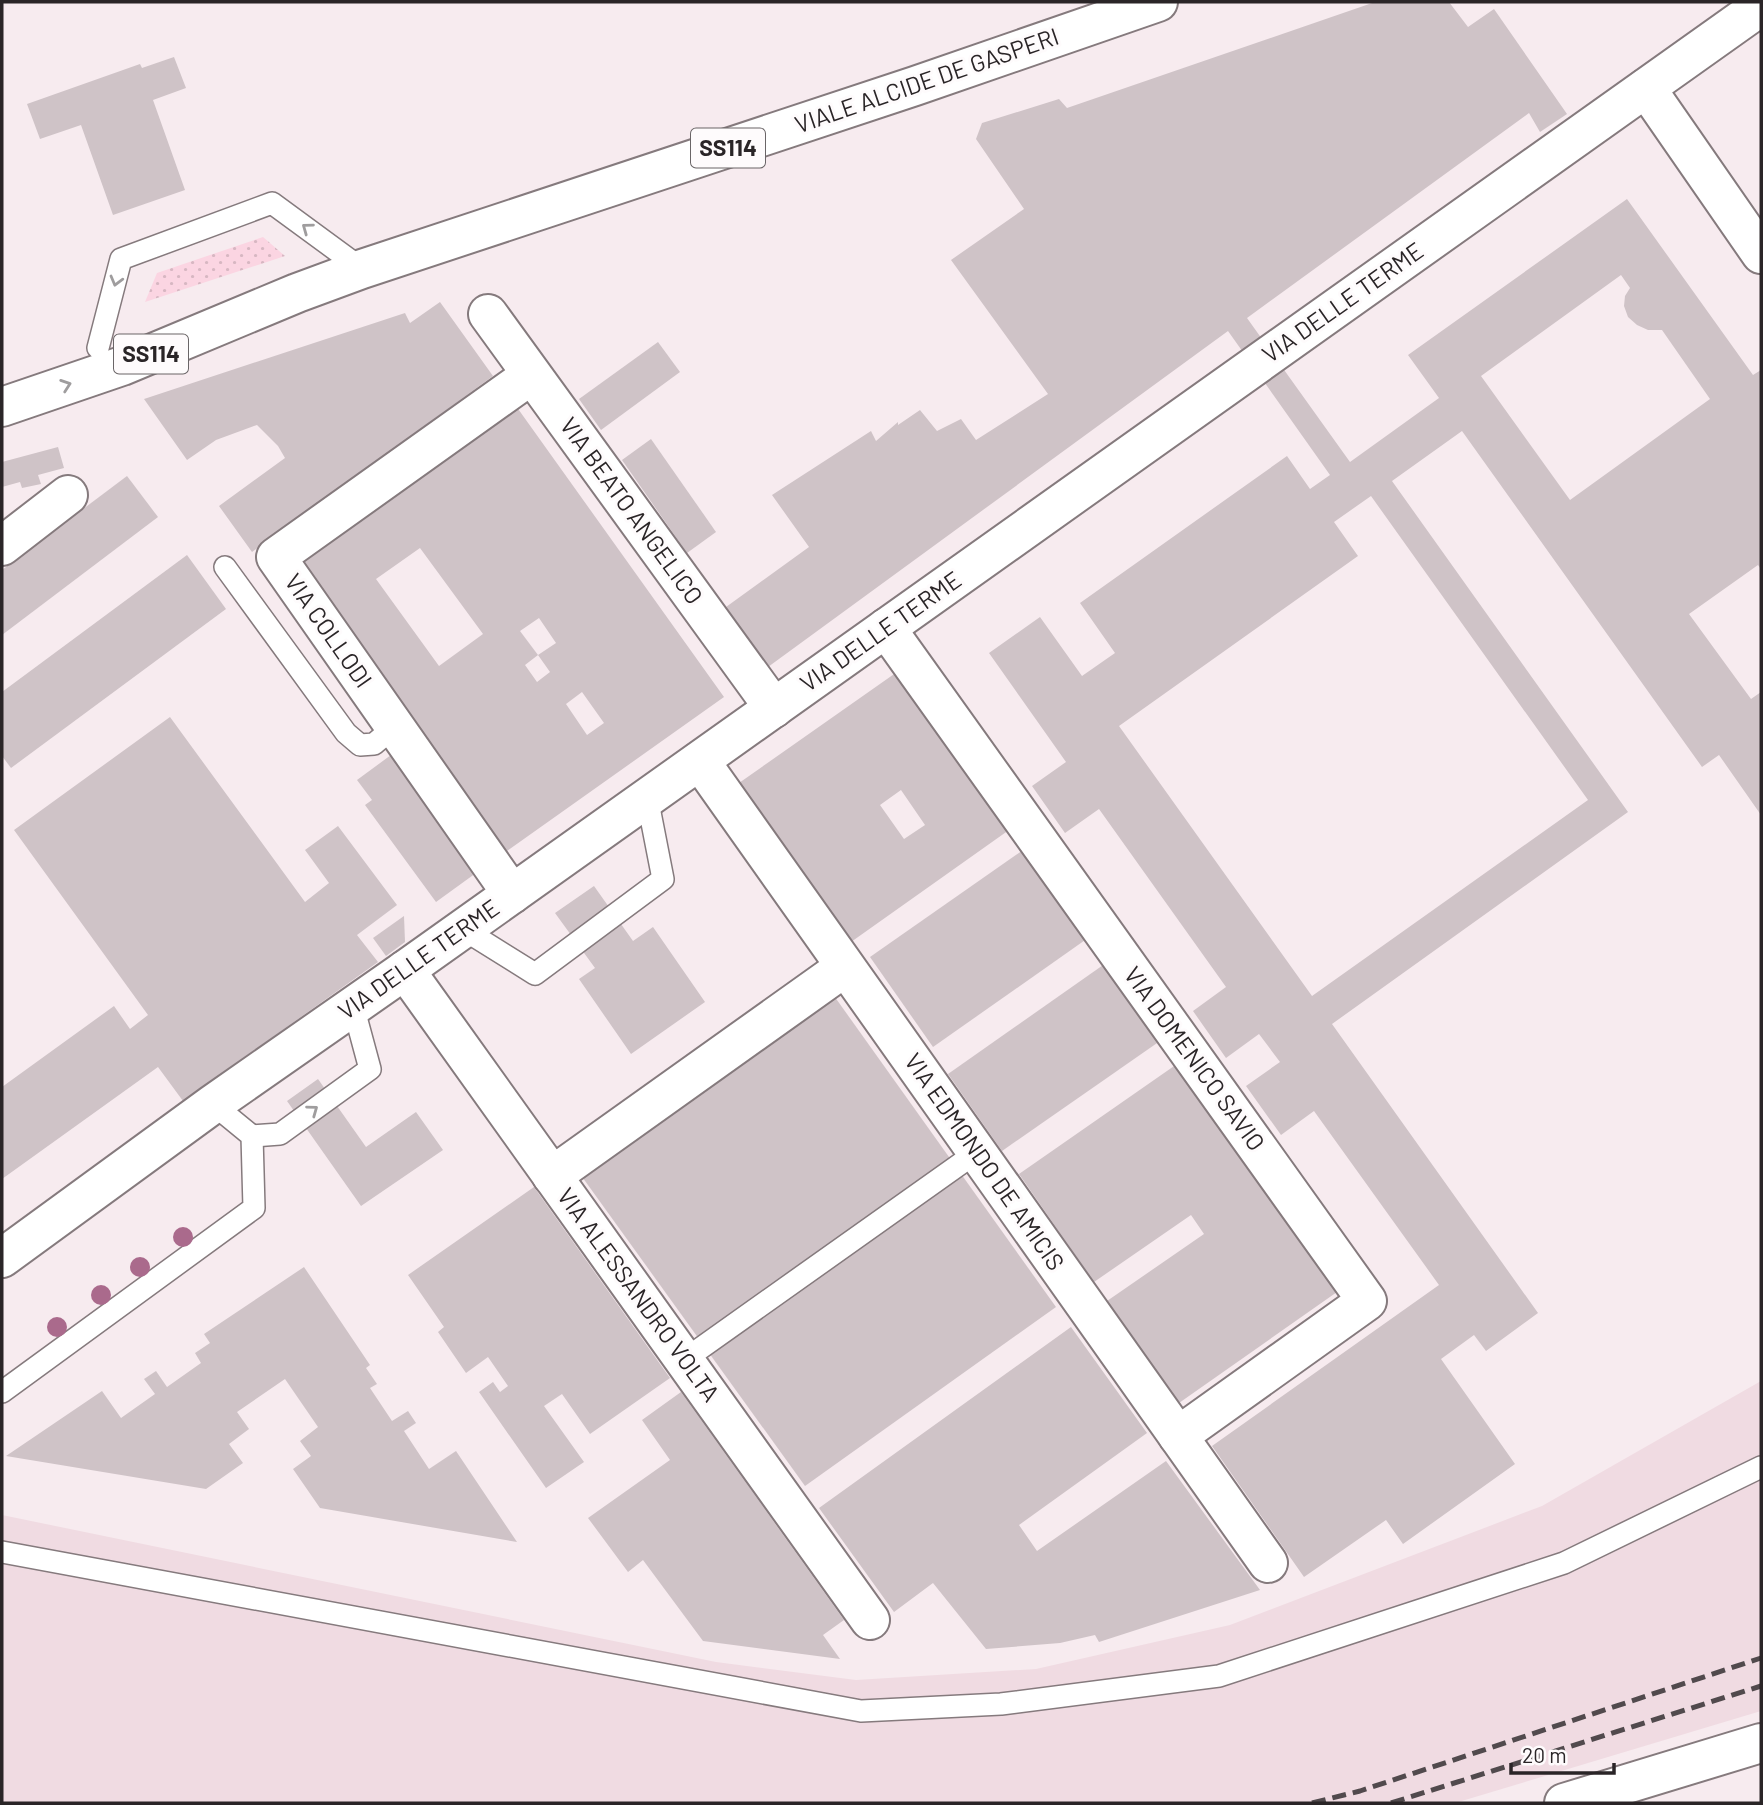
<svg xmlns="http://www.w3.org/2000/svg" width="1763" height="1805" font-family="Barlow,sans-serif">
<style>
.built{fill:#f0dbe2}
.grass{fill:url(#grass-dots)}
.building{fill:#cfc3c7;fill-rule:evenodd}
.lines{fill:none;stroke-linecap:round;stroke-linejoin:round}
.lane-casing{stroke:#857a7d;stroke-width:24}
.street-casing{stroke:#857a7d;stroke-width:42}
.secondary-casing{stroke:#857a7d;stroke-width:42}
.primary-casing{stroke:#857a7d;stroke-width:42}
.lane{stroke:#fff;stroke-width:21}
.street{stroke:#fff;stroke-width:38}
.secondary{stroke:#fff;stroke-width:38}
.primary{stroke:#fff;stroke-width:38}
.rail{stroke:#514a4d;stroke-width:5;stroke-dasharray:14 7;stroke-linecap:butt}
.tree{fill:#aa6a8c}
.oneway{stroke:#9f9d9e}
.labels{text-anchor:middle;stroke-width:6;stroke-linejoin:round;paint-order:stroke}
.shield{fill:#fefbfc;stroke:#6a6567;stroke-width:2}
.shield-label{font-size:23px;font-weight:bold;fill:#2a2527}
.street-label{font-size:24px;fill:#2a2527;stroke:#fefbfc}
</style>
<defs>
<pattern id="grass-dots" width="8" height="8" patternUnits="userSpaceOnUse" patternTransform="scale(1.75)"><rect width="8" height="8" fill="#fbd5e2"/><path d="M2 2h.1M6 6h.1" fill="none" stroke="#d7b7c2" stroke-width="1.8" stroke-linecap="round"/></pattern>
</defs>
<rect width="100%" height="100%" fill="#f7ebef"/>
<path class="built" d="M1761,1381V1711L1455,1803H2V1515L716,1662L856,1680L1036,1669L1230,1625L1542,1506Z"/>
<path class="grass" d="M263,237L285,256L145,302L157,273Z"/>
<g class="building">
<path d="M1375,2H1449L1468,27L1494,9L1567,114L1540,132L1529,113L1247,318L1350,462L1439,398L1408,355L1627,199L1753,375L1761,370V569L1758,565L1689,614L1751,699L1761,692V815L1719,755L1702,767L1462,431L1392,481L1628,812L1332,1024L1538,1313L1486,1351L1474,1335L1441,1359L1515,1464L1403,1544L1386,1520L1304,1577L1212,1446L1439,1285L1314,1111L1281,1135L1246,1086L1280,1062L1259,1034L1226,1058L1193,1011L1226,987L1099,809L1065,833L1032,786L1066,762L989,653L1040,617L1082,676L1115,653L1080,603L1287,456L1310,489L1330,475L1228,331L768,667L726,607L809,547L772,495L871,431L876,441L898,422V425L920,410L937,431L961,419L976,440L1048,394L951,260L1024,209L976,139L982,123L1059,99L1067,108ZM1621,275L1630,288L1625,296L1624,306L1628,317L1637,325L1648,330H1662L1710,399L1570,500L1481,376ZM1371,496L1588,800L1312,996L1119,726L1358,556L1334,522Z"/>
<path d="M174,57L186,88L153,100L185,190L113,215L81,125L40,139L27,104L140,64L142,68Z"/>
<path d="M440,302L493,376L252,552L219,506L285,458L278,446L257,425L216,440L187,460L144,399L405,313L410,323Z"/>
<path d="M658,342L680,372L601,430L579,399Z"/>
<path d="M516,406L724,697L507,851L299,560ZM420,548L483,634L439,666L376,579ZM539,618L556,643L538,655L520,631ZM538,655L550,672L537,682L525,665ZM582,692L604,723L587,735L566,704Z"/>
<path d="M651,439L716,532L687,553L622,460Z"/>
<path d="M58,447L64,468L38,475L41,484L22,488L20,482L2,487V462Z"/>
<path d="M127,476L158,517L2,635V570Z"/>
<path d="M187,555L226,609L11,768L2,756V692Z"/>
<path d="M897,672L1009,830L851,942L739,783ZM901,790L925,825L904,839L880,805Z"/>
<path d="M170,717L305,902L329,883L305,850L338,826L397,905L357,935L378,962L183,1101L158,1067L2,1179V1087L114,1006L130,1029L148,1015L14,830Z"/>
<path d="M391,755L476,873L436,902L365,805L372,800L357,780Z"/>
<path d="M1026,848L1088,938L933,1047L870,957Z"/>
<path d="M594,886L633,941L653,927L705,1002L631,1054L579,979L595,968L555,913Z"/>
<path d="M404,916L405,942L386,956L373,938Z"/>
<path d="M1106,963L1160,1041L1002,1151L948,1074Z"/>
<path d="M832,993L1056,1307L805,1486L580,1174Z"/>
<path d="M1177,1064L1337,1292L1179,1403L1107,1301L1204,1234L1191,1215L1094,1282L1019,1174Z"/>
<path d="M318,1079L366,1147L416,1112L443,1150L361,1206L287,1101Z"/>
<path d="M534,1187L670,1378L590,1434L562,1394L544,1406L584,1462L546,1488L479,1392L493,1382L500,1392L508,1386L488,1357L466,1373L438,1332L444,1327L408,1275Z"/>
<path d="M304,1267L370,1365L366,1368L377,1384L370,1388L392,1421L408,1411L416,1423L404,1431L429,1469L456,1451L517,1542L320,1508L293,1469L311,1456L300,1441L318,1427L285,1379L237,1412L249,1429L229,1444L243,1463L206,1489L6,1456L102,1391L121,1418L155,1394L144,1379L156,1371L167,1387L201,1363L195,1353L210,1343L204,1334Z"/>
<path d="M1071,1327L1147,1433L1019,1525L1037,1551L1166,1461L1260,1590L1099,1642L1095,1635L1060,1643L986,1649L933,1583L894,1612L819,1508Z"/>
<path d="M681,1392L844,1620L823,1635L840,1659L703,1641L643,1560L628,1572L588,1518L670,1460L642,1420Z"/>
</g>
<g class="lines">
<g class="lane-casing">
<g id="lane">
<path d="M98,348L121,259L272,203L362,269"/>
<path d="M225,567L346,733L360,745L374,744L394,727"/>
<path d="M463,929L535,974L663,879L647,797"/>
<path d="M252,1136L280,1134L370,1069L353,1006"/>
<path d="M684,1360L977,1152"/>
<path d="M2,1392L254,1208L252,1136L213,1104"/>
<path d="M2,1552L861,1711L1001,1704L1219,1676L1564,1563L1761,1467"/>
</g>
</g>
<g class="street-casing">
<g id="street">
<path d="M1646,88L1761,254"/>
<path d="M488,314L774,708"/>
<path d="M2,546L68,495"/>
<path d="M886,628L1367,1301L1178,1436"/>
<path d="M700,761L1268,1563"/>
<path d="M512,894L276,557L531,375"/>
<path d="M405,970L870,1620"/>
<path d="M552,1176L845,967"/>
</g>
</g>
<g class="secondary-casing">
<g id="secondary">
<path d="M2,1258L213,1104L405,970L1761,6"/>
<path d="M1564,1803L1761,1743"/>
</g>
</g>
<g class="primary-casing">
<path id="primary" d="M2,407L122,366L297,293L362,269L915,86L1158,2"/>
</g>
<use href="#lane" class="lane"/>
<use href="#street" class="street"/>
<use href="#secondary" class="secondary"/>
<use href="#primary" class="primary"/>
<g class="rail">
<path d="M1312,1803L1360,1791L1761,1658"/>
<path d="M1391,1803L1761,1686"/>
</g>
</g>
<g class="tree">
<circle cx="183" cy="1237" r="10"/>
<circle cx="140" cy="1267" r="10"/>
<circle cx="101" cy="1295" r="10"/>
<circle cx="57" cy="1327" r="10"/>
</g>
<defs><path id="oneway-chevron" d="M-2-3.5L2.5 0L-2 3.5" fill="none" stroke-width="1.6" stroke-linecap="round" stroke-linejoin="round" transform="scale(1.75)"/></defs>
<g class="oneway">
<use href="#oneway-chevron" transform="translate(307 228) rotate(-144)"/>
<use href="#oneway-chevron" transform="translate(116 281) rotate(105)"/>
<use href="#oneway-chevron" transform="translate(66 385) rotate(-19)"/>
<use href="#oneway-chevron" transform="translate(313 1110) rotate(-36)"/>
</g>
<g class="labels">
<g class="shield">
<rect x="691" y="128.5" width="74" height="39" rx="5"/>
<rect x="114" y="334.5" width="74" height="39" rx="5"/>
</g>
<g class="shield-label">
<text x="728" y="156">SS114</text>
<text x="151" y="362">SS114</text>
</g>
<g class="street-label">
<text transform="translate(927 81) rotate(-19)" y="8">VIALE ALCIDE DE GASPERI</text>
<text transform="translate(1343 303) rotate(-35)" y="8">VIA DELLE TERME</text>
<text transform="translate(631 511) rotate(54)" y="8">VIA BEATO ANGELICO</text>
<text transform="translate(328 631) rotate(55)" y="8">VIA COLLODI</text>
<text transform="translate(881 632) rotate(-35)" y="8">VIA DELLE TERME</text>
<text transform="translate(419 960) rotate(-35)" y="8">VIA DELLE TERME</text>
<text transform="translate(1194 1059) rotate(54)" y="8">VIA DOMENICO SAVIO</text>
<text transform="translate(984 1162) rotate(55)" y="8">VIA EDMONDO DE AMICIS</text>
<text transform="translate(638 1295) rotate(54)" y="8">VIA ALESSANDRO VOLTA</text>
</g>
</g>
<rect width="1763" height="1805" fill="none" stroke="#2a2527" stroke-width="7"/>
<path d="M1511 1763v10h103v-10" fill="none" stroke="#2a2527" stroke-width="3.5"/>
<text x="1522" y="1763" font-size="21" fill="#2a2527" stroke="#fefbfc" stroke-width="5" paint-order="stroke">20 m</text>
</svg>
